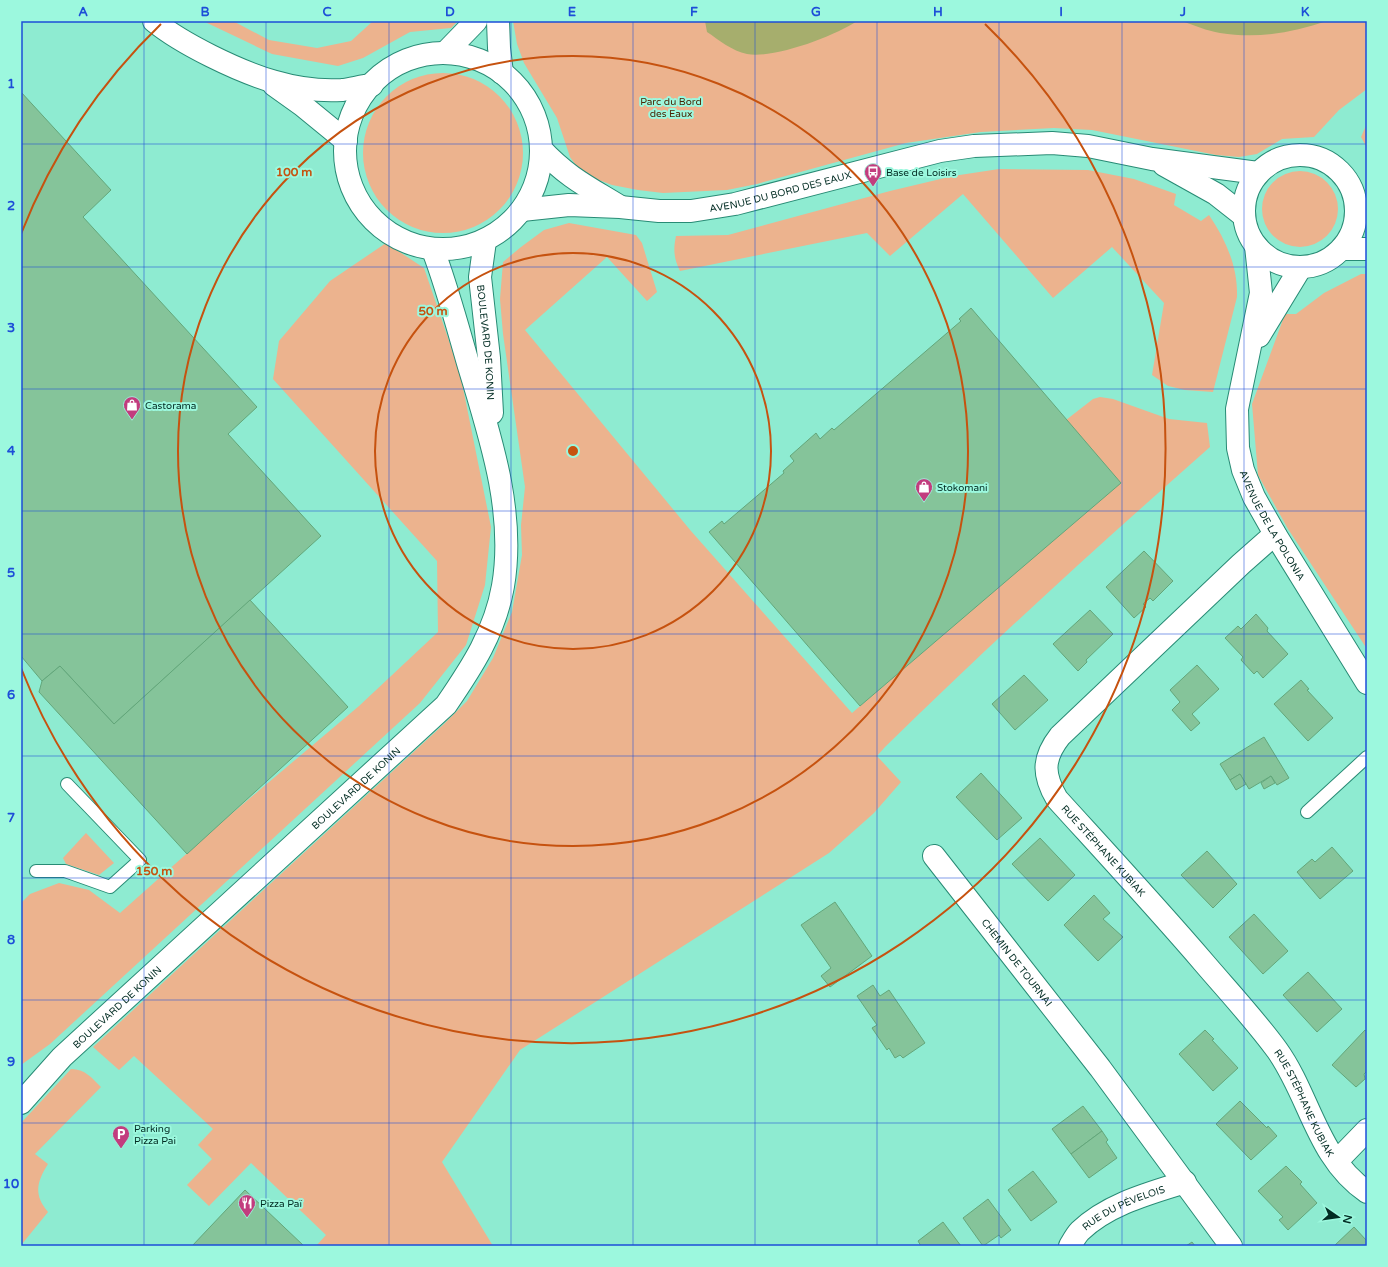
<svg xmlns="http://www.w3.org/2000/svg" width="1388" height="1267" font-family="'Varela Round',sans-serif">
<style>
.green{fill:#ecb38e}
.water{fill:#a6ae6d}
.building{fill:#85c49a;stroke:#63a67a}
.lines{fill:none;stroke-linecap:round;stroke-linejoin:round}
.service-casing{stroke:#288b75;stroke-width:14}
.minor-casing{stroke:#288b75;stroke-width:24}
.tertiary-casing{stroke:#288b75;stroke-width:24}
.service{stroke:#fff;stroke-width:12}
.minor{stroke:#fff;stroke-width:22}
.tertiary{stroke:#fff;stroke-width:22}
.grid{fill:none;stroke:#1d4ed8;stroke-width:1;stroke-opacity:0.55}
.ring{fill:none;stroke:#c6520f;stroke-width:2}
.labels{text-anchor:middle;stroke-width:4;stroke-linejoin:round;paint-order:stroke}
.park-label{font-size:10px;fill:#4a2405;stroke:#9cf8de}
.poi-label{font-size:10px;fill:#022c23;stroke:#9cf8de;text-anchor:start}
.street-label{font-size:10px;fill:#022c23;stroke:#9cf8de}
.centre{fill:#c6520f;stroke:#9cf8de;stroke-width:2}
.ring-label{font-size:12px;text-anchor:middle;font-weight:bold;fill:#c6520f;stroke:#9cf8de;stroke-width:4;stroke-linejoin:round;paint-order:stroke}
.neatline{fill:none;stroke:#1d4ed8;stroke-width:1.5}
.grid-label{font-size:13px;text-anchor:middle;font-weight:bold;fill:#1d4ed8}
</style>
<rect width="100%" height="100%" fill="#8eebd1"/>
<g class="green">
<path d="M203,21H233L269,40L317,48L351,41L373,21H458L451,28L410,32L363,58L338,66L272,54Z"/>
<path d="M513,21H1367V89L1339,110L1314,137L1282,139L1257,154L1239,157L1216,155L1092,130L1054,128L981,132L906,143L757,184L727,190L663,193L638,190L612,185L591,177L578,168L570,157L557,118L524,63L517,44Z"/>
<circle cx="443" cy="153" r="80"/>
<path d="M1367,123V148L1361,137Z"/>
<path d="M999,169L1088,170L1134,179L1176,194L1174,205L1201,221L1209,215C1226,240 1238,267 1237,297L1213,392L1185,390L1168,386L1152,375L1164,303L1112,247L1053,298L963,194L890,256L867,233L680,271C674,259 673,250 676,236L728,235L890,191L953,176Z"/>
<circle cx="1300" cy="209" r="38"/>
<path d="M569,223L636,235L642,243L657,292L647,301L607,257L525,330L691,531L852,713L1120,483L1066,420L1093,399L1100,397L1113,399L1169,419L1207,423L1210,447C1099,545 990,644 885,747L877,756L901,782L874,813L829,853L520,1050L442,1162L493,1246H316L326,1235L251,1163L209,1206L187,1185L212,1159L198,1145L213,1129L134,1056L119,1070L93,1047L444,724L467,701L493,658L512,612L522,555L521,525L525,487L503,334L500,299L503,262L521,247L544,230Z"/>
<path d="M386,243L424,268L460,373L491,527L485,585L466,645L420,703L50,1044L21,1065V903L30,894L59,883L89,890L120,913L230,815L359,706L438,632L437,561L273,379L279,341L330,281Z"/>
<path d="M1361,274H1367V649L1288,529L1258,475L1252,404L1285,314H1296L1324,293Z"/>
<path d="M86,833L114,863L99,875L66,864L63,858Z"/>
<path d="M71,1069C85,1069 92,1078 101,1087L35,1154L48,1164C36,1183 34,1195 48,1212L22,1244L21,1123Z"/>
</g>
<g class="water">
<path d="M705,21H857C835,36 774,59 747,54C732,51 719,40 707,32Z"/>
<path d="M1181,21H1327C1291,33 1257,39 1220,33C1207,31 1194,25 1181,21Z"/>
</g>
<g class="building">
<path d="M21,92L111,190L83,217L257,407L228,434L321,536L114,724L60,666L42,681L21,656Z"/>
<path d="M971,308L1121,483L860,706L709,532L722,521L724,524L784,473L783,471L794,461L790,456L816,433L820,439L832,428L834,430L961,321L959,319Z"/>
<path d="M1144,551L1173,581L1153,601L1150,598L1143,604L1146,607L1134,618L1106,587Z"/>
<path d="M250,600L348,707L187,854L39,692L42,681L60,666L114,724Z"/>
<path d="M1090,610L1113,634L1086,660L1087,662L1078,671L1053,644Z"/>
<path d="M1256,614L1268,628L1267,631L1288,654L1263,678L1257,671L1254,674L1241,660L1243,657L1225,638L1238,626L1241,629Z"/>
<path d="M1197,665L1219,689L1192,714L1200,723L1191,731L1172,710L1180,702L1170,690Z"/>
<path d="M1024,675L1048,700L1015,730L992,704Z"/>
<path d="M1301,680L1309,689L1307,690L1333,718L1308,741L1274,704Z"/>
<path d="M1264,737L1289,778L1277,785L1271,776L1249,789L1240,774L1230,780L1220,764Z"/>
<path d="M981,773L1022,818L997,840L956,797Z"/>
<path d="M1240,774L1246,784L1236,790L1230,780Z"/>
<path d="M1271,776L1275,783L1264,789L1261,783Z"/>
<path d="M1040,838L1075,875L1048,901L1012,864Z"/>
<path d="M1332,847L1353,871L1320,899L1297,872L1312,859L1315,862Z"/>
<path d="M1207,851L1237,884L1213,908L1181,875Z"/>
<path d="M1094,895L1110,913L1103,919L1123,937L1098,961L1064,925Z"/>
<path d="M835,902L872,956L830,987L821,976L831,968L801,925Z"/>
<path d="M1254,914L1288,951L1263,974L1229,937Z"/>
<path d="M1308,972L1342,1009L1317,1032L1283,995Z"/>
<path d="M873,985L880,996L889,990L925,1043L903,1058L900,1055L895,1058L889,1048L887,1050L872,1028L877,1025L857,996Z"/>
<path d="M1205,1030L1214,1039L1212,1040L1238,1068L1213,1091L1179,1054Z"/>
<path d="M1365,1030L1367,1032V1071L1364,1074L1365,1079L1356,1087L1332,1065Z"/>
<path d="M1240,1101L1267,1128L1268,1126L1277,1136L1251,1160L1216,1124Z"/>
<path d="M1083,1106L1102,1131L1071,1154L1052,1129Z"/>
<path d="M1102,1131L1108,1140L1106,1142L1117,1158L1089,1178L1071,1154Z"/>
<path d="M1286,1166L1302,1182L1300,1184L1317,1203L1288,1230L1279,1220L1283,1217L1258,1191Z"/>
<path d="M1033,1171L1057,1202L1031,1221L1008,1190Z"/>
<path d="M245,1190L304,1246H192Z"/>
<path d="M988,1199L1011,1230L1001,1238L999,1235L983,1246L963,1218Z"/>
<path d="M943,1222L961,1246H921L918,1241Z"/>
<path d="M1354,1227L1367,1241V1246H1334Z"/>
<path d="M1192,1242L1195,1246H1186Z"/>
</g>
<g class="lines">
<g class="service-casing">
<g id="service">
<path d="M1307,812L1367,757"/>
<path d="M36,871H65L110,887L140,860L67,784"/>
</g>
</g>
<g class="minor-casing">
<g id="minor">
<path d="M498,21L499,48L502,73"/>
<path d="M445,53L476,21"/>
<path id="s1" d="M485,241L480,277L489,358L492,413"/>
<path id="s2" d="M1256,246L1261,293L1237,409L1238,448L1243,470L1254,497L1275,534L1367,683"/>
<path d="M1259,336L1301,267"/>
<path id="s3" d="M1275,534L1241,564L1060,736C1042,759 1043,775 1057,799C1107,854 1157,908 1205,964C1229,992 1255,1020 1277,1050C1310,1096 1317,1158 1367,1192"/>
<path id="s4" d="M934,856L1100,1068L1231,1246"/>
<path id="s5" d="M21,1103L62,1057L446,705C472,667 495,632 503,586C516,511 489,433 468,363C457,325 447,287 433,250"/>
<path d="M1337,1161L1367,1130"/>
<path id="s6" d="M1070,1246C1073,1241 1076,1235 1080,1231C1108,1204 1150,1193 1185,1182"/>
</g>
</g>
<g class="tertiary-casing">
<g id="tertiary">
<path d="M154,21C171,35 191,46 211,56C251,76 295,93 342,90C351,89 362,86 372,85"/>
<circle cx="443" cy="151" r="98"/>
<path d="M274,85L302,105L346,141"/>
<path d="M541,149C567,177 588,187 619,206"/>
<circle cx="1300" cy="211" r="56"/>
<path d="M1164,165L1216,194L1244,216"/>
<path id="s7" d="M522,210L569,205L620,207L659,211H691L735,204L940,151L974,146L1052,143L1088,146L1152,159L1258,173"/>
<path d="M1342,249H1367"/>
</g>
</g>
<use href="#service" class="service"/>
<use href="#minor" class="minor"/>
<use href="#tertiary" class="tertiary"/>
</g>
<path class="grid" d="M144,21V1246M266,21V1246M389,21V1246M511,21V1246M633,21V1246M755,21V1246M877,21V1246M999,21V1246M1122,21V1246M1244,21V1246M21,144H1367M21,267H1367M21,389H1367M21,511H1367M21,634H1367M21,756H1367M21,878H1367M21,1000H1367M21,1123H1367"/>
<g class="ring">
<circle cx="573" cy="451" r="198"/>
<circle cx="573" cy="451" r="395"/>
<path d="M21 234A593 593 0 0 1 161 24M985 24A593 593 0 1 1 21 668"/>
</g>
<defs>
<g id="bus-pin" transform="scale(0.9)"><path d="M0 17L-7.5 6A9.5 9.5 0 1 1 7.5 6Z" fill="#c23c7e" stroke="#9cf8de"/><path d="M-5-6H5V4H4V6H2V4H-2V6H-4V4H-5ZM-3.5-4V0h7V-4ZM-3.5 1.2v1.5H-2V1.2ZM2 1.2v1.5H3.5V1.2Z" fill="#fff"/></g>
<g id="shop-pin" transform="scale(0.9)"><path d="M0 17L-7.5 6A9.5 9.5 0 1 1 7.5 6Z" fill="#c23c7e" stroke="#9cf8de"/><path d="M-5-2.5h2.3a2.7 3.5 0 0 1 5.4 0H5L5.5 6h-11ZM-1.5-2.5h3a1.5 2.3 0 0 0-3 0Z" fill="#fff"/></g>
<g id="parking-pin" transform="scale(0.9)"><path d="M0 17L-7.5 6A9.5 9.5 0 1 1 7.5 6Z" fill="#c23c7e" stroke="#9cf8de"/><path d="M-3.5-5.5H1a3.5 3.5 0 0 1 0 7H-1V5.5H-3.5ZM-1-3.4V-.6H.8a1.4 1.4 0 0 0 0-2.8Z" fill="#fff"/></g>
<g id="restaurant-pin" transform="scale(0.9)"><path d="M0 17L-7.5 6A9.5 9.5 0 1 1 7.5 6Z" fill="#c23c7e" stroke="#9cf8de"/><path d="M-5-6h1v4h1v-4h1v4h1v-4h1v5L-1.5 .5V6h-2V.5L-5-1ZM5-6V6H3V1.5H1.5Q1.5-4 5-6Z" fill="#fff"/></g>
</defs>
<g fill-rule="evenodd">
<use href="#bus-pin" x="873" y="172"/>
<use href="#shop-pin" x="132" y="405"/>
<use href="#shop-pin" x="924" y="487"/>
<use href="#parking-pin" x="121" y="1134"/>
<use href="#restaurant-pin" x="247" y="1203"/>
</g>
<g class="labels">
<g class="park-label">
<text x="671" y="105">Parc du Bord<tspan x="671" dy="12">des Eaux</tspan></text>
</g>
<g class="poi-label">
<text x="886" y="176">Base de Loisirs</text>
<text x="145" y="409">Castorama</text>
<text x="937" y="491">Stokomani</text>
<text x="134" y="1132">Parking<tspan x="134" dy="12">Pizza Pai</tspan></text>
<text x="260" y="1207">Pizza Paï</text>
</g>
<g class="street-label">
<text dy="4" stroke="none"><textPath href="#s7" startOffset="261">AVENUE DU BORD DES EAUX</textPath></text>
<text dy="4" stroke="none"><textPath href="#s1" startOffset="102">BOULEVARD DE KONIN</textPath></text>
<text dy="4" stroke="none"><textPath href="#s2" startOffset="290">AVENUE DE LA POLONIA</textPath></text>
<text dy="4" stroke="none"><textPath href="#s5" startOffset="460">BOULEVARD DE KONIN</textPath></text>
<text dy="4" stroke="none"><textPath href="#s3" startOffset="433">RUE STÉPHANE KUBIAK</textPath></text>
<text dy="4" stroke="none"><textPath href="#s4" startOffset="135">CHEMIN DE TOURNAI</textPath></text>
<text dy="4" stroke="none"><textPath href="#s5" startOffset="136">BOULEVARD DE KONIN</textPath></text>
<text dy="4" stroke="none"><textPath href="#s3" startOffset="757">RUE STÉPHANE KUBIAK</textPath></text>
<text dy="4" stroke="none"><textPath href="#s6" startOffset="68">RUE DU PÉVELOIS</textPath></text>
</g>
</g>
<circle cx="573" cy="451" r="6" class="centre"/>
<g class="ring-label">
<text x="294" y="176">100 m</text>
<text x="433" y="315">50 m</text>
<text x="154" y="875">150 m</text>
</g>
<rect width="1388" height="1267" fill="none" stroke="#9cf8de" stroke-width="44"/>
<g transform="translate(1338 1217) rotate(103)" stroke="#9cf8de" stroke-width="3" paint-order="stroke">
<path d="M0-3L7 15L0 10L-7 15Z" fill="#022c23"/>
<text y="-6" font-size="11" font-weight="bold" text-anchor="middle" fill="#022c23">N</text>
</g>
<rect x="22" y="22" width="1344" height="1223" class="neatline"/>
<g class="grid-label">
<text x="83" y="16">A</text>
<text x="205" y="16">B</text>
<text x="327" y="16">C</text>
<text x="450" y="16">D</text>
<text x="572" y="16">E</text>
<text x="694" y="16">F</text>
<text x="816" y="16">G</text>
<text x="938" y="16">H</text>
<text x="1061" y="16">I</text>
<text x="1183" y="16">J</text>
<text x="1305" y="16">K</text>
<text x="11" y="88">1</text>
<text x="11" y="210">2</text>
<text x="11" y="332">3</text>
<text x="11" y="455">4</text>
<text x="11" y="577">5</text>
<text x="11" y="699">6</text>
<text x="11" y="822">7</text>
<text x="11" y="944">8</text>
<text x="11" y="1066">9</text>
<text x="11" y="1188">10</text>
</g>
</svg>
